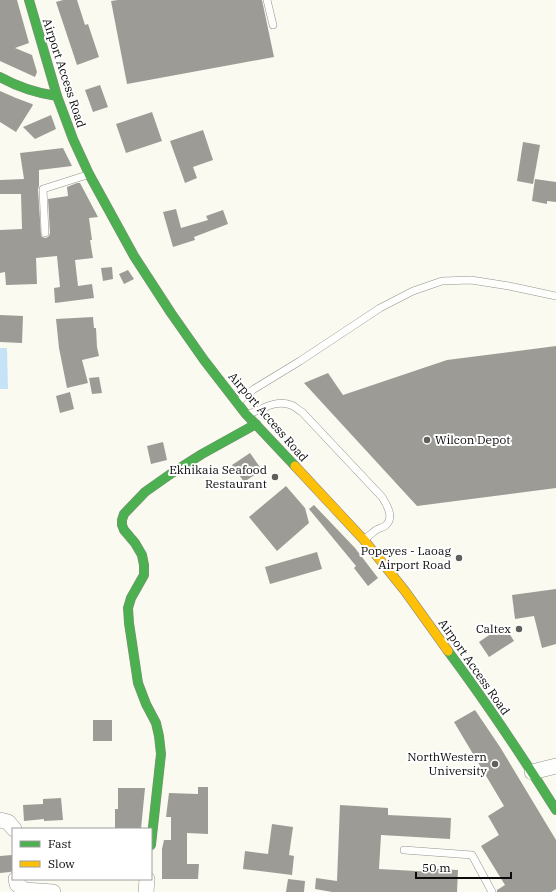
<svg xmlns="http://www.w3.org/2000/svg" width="556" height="892" font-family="'IBM Plex Serif',serif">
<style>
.water{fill:#c5e2f6}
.building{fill:#9d9b96}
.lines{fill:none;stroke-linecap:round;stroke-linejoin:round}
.lane-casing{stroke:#93938f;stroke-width:8}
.street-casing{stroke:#93938f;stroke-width:16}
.fast-casing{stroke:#8a8a85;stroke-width:10}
.slow-casing{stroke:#8a8a85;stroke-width:10}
.lane{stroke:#fefefd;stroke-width:7}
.street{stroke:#fefefd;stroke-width:15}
.fast{stroke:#4caf50;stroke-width:9}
.slow{stroke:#ffc107;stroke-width:9}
.poi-dot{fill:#5f5f5c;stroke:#fff;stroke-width:1.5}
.labels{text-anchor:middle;stroke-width:4;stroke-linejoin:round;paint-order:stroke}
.street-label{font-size:12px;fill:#0c0c0c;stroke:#fff}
.poi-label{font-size:12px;fill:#0c0c0c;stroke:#fff;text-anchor:end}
</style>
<rect width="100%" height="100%" fill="#fafaf0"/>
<path class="water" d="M0,348H7L8,389H0Z"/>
<g class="building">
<path d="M0,0H17L29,43L15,48L32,55L37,72L35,77L0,61Z"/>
<path d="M63,0H77L85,25L88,24L99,57L77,65L56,2Z"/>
<path d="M118,0H262L274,57L127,84L111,1Z"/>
<path d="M100,85L108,107L93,112L85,90Z"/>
<path d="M0,91L16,98L32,104L33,105L16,132L0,122Z"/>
<path d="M152,112L162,141L126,153L116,124Z"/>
<path d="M51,115L56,129L35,139L23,127Z"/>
<path d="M203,130L213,160L193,167L197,178L185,183L170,141Z"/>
<path d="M523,142L540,145L533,184L517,181Z"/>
<path d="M63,148L72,166L39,170V186L38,189L41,235L42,237L46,238L49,236L50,233L48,199L68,196L67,187L77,183H80L98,217L89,218L92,240H90L93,258L75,260L78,286L92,284L94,298L55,303L54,288L60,287L57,256L36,258L37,284L6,285L5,272L0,273V230L22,229L21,194H0V180L24,179L20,153Z"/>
<path d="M535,179L556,182V202L547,201V204L532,201Z"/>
<path d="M176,209L181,228L208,220L206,216L223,210L228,224L194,237L195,240L173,247L163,212Z"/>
<path d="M112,267L113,279L103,281L101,268Z"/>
<path d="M128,270L134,279L124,284L119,274Z"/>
<path d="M0,315L23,316L22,343L0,342Z"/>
<path d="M93,317L94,328H96L97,347L99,356L82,360L88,383L67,388L59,348L56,319Z"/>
<path d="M556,346V488L417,506L304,383L328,373L343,395L447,360Z"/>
<path d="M99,377L102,393L92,394L89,378Z"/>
<path d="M70,392L74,409L60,413L56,396Z"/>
<path d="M163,442L167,460L151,464L147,446Z"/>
<path d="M250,453L262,470L244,482L232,465Z"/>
<path d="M286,486L305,508L309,523L277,551L249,517Z"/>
<path d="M314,505L355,548L378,578L368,586L354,568L356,566L309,509Z"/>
<path d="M317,552L322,569L270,584L265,567Z"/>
<path d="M556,589V644L542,648L534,616L515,619L512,595Z"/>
<path d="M504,625L514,641L489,657L479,642Z"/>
<path d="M475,710L500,747L556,840V889L551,892H497V890L505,885L481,846L499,835L488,816L504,806L454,722Z"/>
<rect x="93" y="720" width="19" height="21"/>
<path d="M198,787H208V834L187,833V864H199L198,879H162V849L164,840H171V817H166L169,793L198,794Z"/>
<path d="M118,788H145L141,829H115V809H118Z"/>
<path d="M61,798L63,820L44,821V819L24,821L23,805L43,804V799Z"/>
<path d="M340,805L388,808V815L451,818L450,839L381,835L379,869L434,872V869L458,870L457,892H332L315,889L316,878L337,881Z"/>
<path d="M272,824L293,827L289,855L294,856L292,875L243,869L245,851L268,854Z"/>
<path d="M12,855L13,871L10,872L0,873V856Z"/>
<path d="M288,879L305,881L304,892H286Z"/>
</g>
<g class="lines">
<g class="lane-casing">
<g id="lane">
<path d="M267,0L273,25"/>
<path d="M45,233L43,189L87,175"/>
<path d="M239,401L254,389L300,361L380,308L413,291L442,281L471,280L509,286L556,296"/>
<path d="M249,414C262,409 277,399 291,405C295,406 298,410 302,412L382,497C387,505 395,518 385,526C382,528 379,528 376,530C372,533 369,536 366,538"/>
<path d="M404,850L472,855L492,892"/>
</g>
</g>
<g class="street-casing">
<g id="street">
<path d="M532,772L556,766"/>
<path d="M0,820L8,822L14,829"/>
<path d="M16,879L17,884L24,890L53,892"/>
<path d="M146,892L147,879"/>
</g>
</g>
<g class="fast-casing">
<g id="fast">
<path d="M29,0L57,96L73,139L89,174L134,256L171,313L204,360L245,413L295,466"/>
<path d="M0,77C18,87 36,93 57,96"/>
<path d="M448,651C486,702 522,756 556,810"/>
<path d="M151,845L161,754L159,736L156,723L146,704L138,683L129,623L128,608L131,598L144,575V565L142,555L135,543L124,530L122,525V520L124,514L145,492L172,473L202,454L256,424"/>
</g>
</g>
<g class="slow-casing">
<path id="slow" d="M295,466L364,540L405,591L448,651"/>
</g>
<use href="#lane" class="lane"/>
<use href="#street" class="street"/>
<use href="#fast" class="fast"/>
<use href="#slow" class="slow"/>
</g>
<g class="poi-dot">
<circle cx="427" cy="440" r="4"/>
<circle cx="275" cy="477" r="4"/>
<circle cx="459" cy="558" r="4"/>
<circle cx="519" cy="629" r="4"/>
<circle cx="495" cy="764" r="4"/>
</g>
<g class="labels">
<g class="street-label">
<text transform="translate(64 73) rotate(72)" y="4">Airport Access Road</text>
<text transform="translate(268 417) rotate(49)" y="4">Airport Access Road</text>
<text transform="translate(474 667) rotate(55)" y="4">Airport Access Road</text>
</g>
<g class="poi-label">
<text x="435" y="444" text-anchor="start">Wilcon Depot</text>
<text x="267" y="474">Ekhikaia Seafood<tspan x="267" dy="14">Restaurant</tspan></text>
<text x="451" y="555">Popeyes - Laoag<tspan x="451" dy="14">Airport Road</tspan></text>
<text x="511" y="633">Caltex</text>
<text x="487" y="761">NorthWestern<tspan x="487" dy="14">University</tspan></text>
</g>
</g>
<rect x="12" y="828" width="140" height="52" fill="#ffffff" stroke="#9e9e9e"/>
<rect x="20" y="841" width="20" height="6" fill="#4caf50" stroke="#9e9e9e"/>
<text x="48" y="848" font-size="12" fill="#0c0c0c">Fast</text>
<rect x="20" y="861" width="20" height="6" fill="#ffc107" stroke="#9e9e9e"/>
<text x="48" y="868" font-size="12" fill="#0c0c0c">Slow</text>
<path d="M416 872v6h95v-6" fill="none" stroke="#0c0c0c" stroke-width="2"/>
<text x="422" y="872" font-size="12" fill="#0c0c0c" stroke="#ffffff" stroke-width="3" paint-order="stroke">50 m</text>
</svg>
